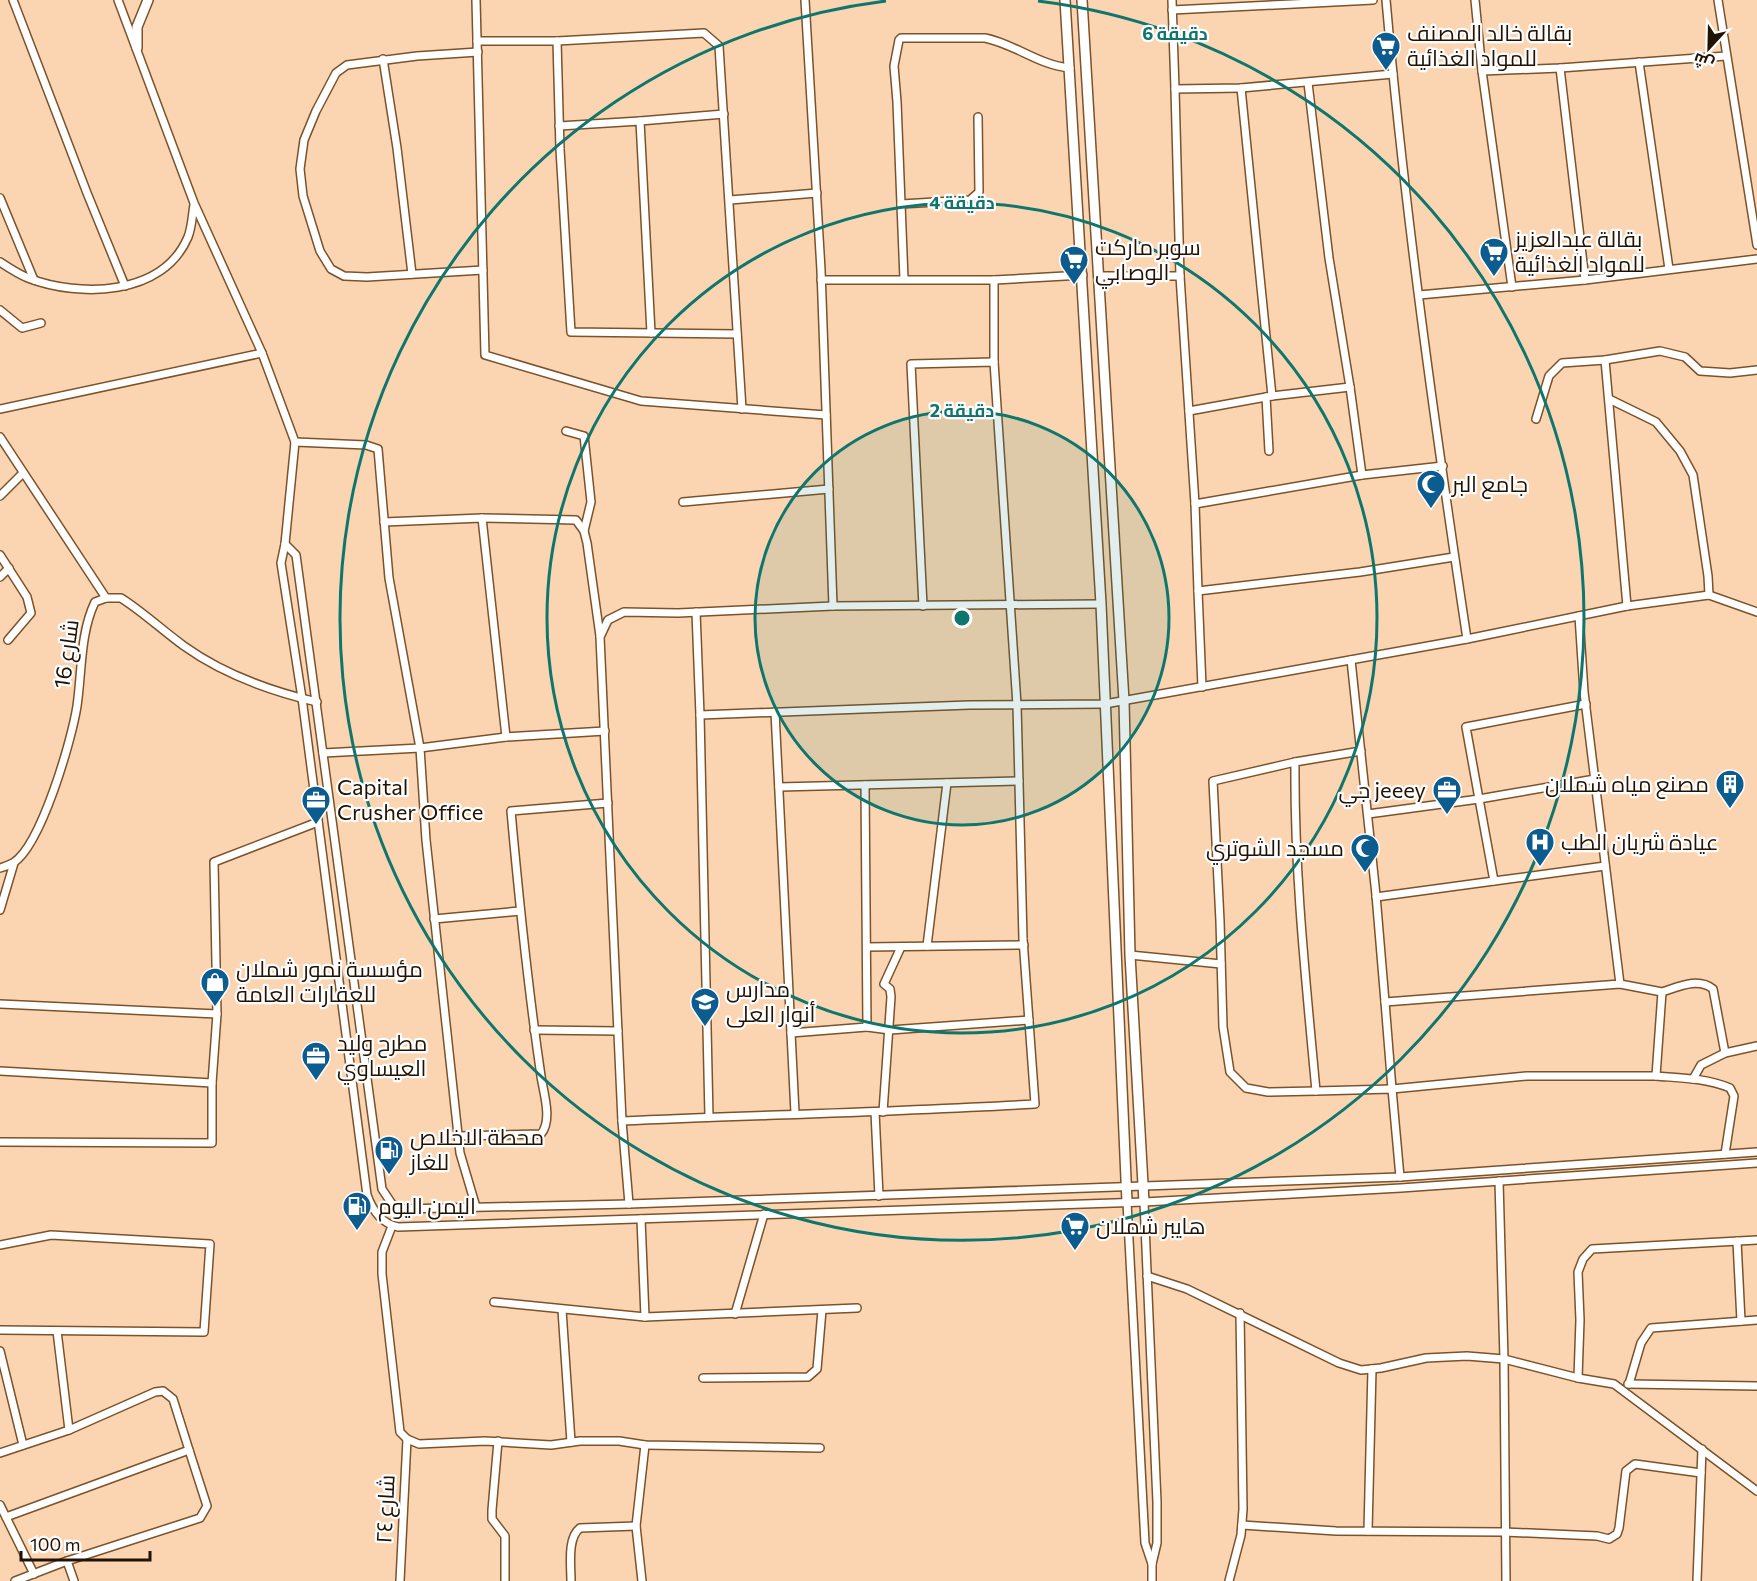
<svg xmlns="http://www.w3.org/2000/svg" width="1757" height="1581" font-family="Commissioner,Cairo,sans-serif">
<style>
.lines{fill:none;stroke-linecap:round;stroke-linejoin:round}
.minor-casing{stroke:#7b5229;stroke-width:10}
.tertiary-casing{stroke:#7b5229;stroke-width:12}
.minor{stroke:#fff;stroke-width:7}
.tertiary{stroke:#fff;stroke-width:9}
.ring{fill:none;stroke:#0f766e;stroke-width:3}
.labels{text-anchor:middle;stroke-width:4.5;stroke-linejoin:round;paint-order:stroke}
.poi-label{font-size:22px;fill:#221203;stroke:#fefefe;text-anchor:start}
.street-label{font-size:22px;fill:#221203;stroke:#fefefe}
.centre{fill:#0f766e;stroke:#fefefe;stroke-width:3}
.ring-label{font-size:18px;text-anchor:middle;font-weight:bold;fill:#0f766e;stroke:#fefefe;stroke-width:4.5;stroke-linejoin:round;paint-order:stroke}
</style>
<rect width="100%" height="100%" fill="#fbd5b2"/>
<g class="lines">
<g class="minor-casing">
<g id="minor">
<path d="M13,0L87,193L125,286"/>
<path d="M118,0L194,203L262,353L295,442L285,544L281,563L302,698L367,1195C373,1211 381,1223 398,1227L1144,1202L1401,1188L1757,1163"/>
<path d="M476,0L485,355L641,401L826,415"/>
<path d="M805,0L821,270L833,606"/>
<path d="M1172,0L1175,89L1241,88L1393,74"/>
<path d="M1386,0C1405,214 1435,427 1467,639"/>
<path d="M1475,0L1482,71L1512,287"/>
<path d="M1718,0L1757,245"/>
<path d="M1172,10L1373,0"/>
<path d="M477,41H557L704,33L719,46L742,409"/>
<path d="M557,41L560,149L571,332L737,334"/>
<path d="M478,52L417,56L347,65L336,73L316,111L304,140L300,169L303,196L320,251L331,269L344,276L367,277L483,270"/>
<path d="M383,59L397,148L412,274"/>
<path d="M1639,62L1669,269"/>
<path d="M1560,68L1585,280"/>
<path d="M1482,71L1560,68L1726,56"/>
<path d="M1241,88L1272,396L1350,387L1329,258L1308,83"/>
<path d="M1175,89L1180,276L1195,504L1198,591"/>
<path d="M640,121L724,114"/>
<path d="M559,126L640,121L651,333"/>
<path d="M0,198L34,280"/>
<path d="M730,200L817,193"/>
<path d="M901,204L897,102L894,66L899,40L901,38H985C1015,44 1038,65 1070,68"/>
<path d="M0,262C9,268 18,274 28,278C80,298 163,296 188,237C192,227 192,216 194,205"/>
<path d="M1098,276H1180"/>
<path d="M904,279L901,204L970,200L979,192L978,117"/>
<path d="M821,280H994L1083,275"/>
<path d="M1419,295L1585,280L1757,259"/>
<path d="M0,310L22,328L41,323"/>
<path d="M1605,360L1627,606"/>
<path d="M994,362V280"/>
<path d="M1350,387L1362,475L1443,466"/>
<path d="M1266,397L1269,451"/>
<path d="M1609,399L1656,422L1680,451L1693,475L1708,576L1709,595"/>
<path d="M0,409L262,353"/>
<path d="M1189,411L1272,396"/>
<path d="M1536,419L1549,376L1562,363L1605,360L1660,351L1685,357L1700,371L1730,373L1757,370"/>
<path d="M566,431L584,436L591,502L584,531"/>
<path d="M0,437L106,598"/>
<path d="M295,442L366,445L378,449L389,578L420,748L323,753"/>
<path d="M0,496L23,473"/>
<path d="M683,502L829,489"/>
<path d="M1195,504L1362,475"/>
<path d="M482,518L576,520L584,531L587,543L600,636"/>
<path d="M384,522L482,518L506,737L420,748L426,840L460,1153L476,1207"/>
<path d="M285,544L296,555L382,1189L392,1204L401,1209L629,1204L1400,1177L1757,1152"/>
<path d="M0,555L27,597L31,613L8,640"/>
<path d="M0,577L9,568"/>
<path d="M696,612L700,715L709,1117"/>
<path d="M1579,616L1584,692L1620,984L1662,992L1656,1076H1527L1392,1089L1385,1002L1620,984"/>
<path d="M1351,660L1376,895L1385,1002"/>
<path d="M1202,687L1198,591L1360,572L1454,557"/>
<path d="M1586,704L1466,727L1479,799L1595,779"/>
<path d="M775,712L795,1113"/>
<path d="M700,715L969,705L1105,704L1467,639L1627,606L1709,595L1757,612"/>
<path d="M506,737L605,731"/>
<path d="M1361,751L1295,762C1294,872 1306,982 1316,1091L1392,1089L1400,1177"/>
<path d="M1295,762L1213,781L1220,921L1223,1027L1230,1072L1246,1088L1268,1092L1316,1091"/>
<path d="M865,785L867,1027L890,1030L1029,1020"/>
<path d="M779,787L1019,781"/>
<path d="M1368,814L1479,799L1494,881L1376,897"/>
<path d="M0,868C4,867 9,865 13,863C41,846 72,739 77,706C82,672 80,633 95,602L106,598H121C143,612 162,630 184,646C223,674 270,691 317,702"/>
<path d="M1494,881L1605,866"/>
<path d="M0,910L14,863"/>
<path d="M434,919L520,911"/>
<path d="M927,946L947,783"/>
<path d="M867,947L1024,945"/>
<path d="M1130,955L1221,964"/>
<path d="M1662,992C1678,987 1698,977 1713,989L1725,1053"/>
<path d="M0,1004L217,1014L214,862L318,822"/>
<path d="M534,1030L618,1031"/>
<path d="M791,1033L867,1027"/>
<path d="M0,1071L212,1083L217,1014"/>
<path d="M1656,1076C1681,1078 1706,1078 1730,1088L1734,1096L1725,1154"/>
<path d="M1693,1079L1701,1065L1725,1053L1757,1046"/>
<path d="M875,1112L879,1196"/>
<path d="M883,1112L891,997L890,989L884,984L901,947"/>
<path d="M622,1121C760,1115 897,1112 1035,1104L1023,939L1017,705L994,362L911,364L923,606"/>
<path d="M458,1136L541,1134C553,1120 543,1091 541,1076C528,988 519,900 511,811L608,803"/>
<path d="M0,1142L212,1143V1083"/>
<path d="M1499,1181L1504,1359L1506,1581"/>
<path d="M1127,1202L1145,1543L1152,1564"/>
<path d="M1144,1202L1157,1502V1543L1152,1564V1581"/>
<path d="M629,1204L622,1121L600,637L608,620L624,612L678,613L833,606L1101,604"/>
<path d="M641,1219L645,1317"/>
<path d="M392,1226L382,1252V1274L400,1432L407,1439L419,1444L485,1441L551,1445L580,1441H619L645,1445L820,1448"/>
<path d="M1737,1241L1741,1321"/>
<path d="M0,1245L51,1235L210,1244L204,1332L0,1330"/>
<path d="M1147,1276L1187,1289L1339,1363L1361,1370L1381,1368L1426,1358L1467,1356L1504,1359L1578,1378L1614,1384L1757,1491"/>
<path d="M494,1302L645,1317L857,1308"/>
<path d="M562,1310L571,1442"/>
<path d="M735,1314L764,1214"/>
<path d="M0,1351L23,1445"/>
<path d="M703,1378L808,1377L817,1369L822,1310"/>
<path d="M1578,1378L1580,1320L1578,1272L1583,1259L1592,1249L1757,1240"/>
<path d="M1628,1384L1757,1386"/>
<path d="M1629,1384L1641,1343L1651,1328L1757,1320"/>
<path d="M498,1441L492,1510V1519L505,1536V1581"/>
<path d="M0,1453L69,1430"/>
<path d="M0,1505L34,1574"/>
<path d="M6,1517L189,1450L173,1399L163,1391L155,1392L69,1430L57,1331"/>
<path d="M1242,1525L1336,1531L1504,1532L1597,1536L1609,1539L1617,1534L1619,1528L1626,1471L1635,1464L1701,1473"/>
<path d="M1368,1531L1372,1369"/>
<path d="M67,1561L74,1581"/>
<path d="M15,1581L67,1561L200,1518L207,1506L189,1450"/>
<path d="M400,1581L407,1439"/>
<path d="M571,1581C571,1565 567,1538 580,1528L636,1526"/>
<path d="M642,1581L636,1526L645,1445"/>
<path d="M1229,1581L1241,1535L1243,1509L1240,1313"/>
<path d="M1697,1581L1702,1449"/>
</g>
</g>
<g class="tertiary-casing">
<g id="tertiary">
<path d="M1065,0L1101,604L1127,1202"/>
<path d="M1082,0L1124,701L1130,955L1144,1202"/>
<path d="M137,48V27L148,0"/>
</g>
</g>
<use href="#minor" class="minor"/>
<use href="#tertiary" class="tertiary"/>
</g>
<circle cx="962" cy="618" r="207" fill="#0f766e" fill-opacity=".12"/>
<g class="ring">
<circle cx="962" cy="618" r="207"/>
<circle cx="962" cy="618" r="415"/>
<path d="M1038 1A622 622 0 1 1 886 1"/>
</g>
<defs>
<g id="supermarket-pin" transform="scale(1.5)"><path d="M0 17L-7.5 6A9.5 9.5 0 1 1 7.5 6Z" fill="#0c5c8f" stroke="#fefefe"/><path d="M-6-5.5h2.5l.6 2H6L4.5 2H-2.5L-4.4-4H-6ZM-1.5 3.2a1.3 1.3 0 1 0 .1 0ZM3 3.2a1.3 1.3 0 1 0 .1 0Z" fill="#fff"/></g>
<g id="mosque-pin" transform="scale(1.5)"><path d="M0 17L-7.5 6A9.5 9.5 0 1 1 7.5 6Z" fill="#0c5c8f" stroke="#fefefe"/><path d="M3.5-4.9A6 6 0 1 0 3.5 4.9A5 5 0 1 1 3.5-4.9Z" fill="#fff"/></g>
<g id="building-pin" transform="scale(1.5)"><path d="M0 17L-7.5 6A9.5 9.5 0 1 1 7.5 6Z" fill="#0c5c8f" stroke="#fefefe"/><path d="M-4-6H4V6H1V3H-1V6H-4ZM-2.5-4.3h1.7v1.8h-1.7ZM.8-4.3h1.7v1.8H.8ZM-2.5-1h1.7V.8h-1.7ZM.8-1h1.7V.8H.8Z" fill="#fff"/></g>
<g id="office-pin" transform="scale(1.5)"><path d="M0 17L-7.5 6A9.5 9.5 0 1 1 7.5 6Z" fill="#0c5c8f" stroke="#fefefe"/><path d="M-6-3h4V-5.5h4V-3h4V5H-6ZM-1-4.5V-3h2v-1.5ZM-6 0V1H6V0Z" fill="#fff"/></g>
<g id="hospital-pin" transform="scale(1.5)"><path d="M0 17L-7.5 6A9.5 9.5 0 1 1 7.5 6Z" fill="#0c5c8f" stroke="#fefefe"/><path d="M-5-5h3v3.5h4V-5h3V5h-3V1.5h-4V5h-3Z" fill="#fff"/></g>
<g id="shop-pin" transform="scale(1.5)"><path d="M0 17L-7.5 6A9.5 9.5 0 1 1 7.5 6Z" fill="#0c5c8f" stroke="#fefefe"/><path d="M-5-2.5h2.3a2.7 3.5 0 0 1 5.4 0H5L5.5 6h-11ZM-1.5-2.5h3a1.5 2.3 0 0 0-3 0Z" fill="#fff"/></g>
<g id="school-pin" transform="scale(1.5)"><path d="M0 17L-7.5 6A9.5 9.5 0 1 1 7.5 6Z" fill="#0c5c8f" stroke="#fefefe"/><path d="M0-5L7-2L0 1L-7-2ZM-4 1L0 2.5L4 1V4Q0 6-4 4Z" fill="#fff"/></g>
<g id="fuel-pin" transform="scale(1.5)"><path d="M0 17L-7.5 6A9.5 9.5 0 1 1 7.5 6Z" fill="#0c5c8f" stroke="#fefefe"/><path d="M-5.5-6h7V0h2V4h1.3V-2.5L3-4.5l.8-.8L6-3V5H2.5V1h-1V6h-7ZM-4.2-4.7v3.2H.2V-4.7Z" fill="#fff"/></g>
</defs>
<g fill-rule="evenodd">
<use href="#supermarket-pin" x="1386" y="46"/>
<use href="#supermarket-pin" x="1494" y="252"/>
<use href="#supermarket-pin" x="1074" y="260"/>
<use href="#mosque-pin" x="1431" y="484"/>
<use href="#building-pin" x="1730" y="784"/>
<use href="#office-pin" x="1447" y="790"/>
<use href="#office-pin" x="316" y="800"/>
<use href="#hospital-pin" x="1540" y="842"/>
<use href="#mosque-pin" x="1365" y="848"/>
<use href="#shop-pin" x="215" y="982"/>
<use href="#school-pin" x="705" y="1002"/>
<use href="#office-pin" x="316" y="1056"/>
<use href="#fuel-pin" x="389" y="1150"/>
<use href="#fuel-pin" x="357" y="1206"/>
<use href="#supermarket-pin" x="1075" y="1226"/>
</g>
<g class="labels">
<g class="poi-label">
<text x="1407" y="41">بقالة خالد المصنف<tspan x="1407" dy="25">للمواد الغذائية</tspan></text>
<text x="1515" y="247">بقالة عبدالعزيز<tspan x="1515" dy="25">للمواد الغذائية</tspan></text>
<text x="1095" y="255">سوبر ماركت<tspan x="1095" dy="25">الوصابي</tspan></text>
<text x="1452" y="492">جامع البر</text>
<text x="1709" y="792" text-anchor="end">مصنع مياه شملان</text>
<text x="337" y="795">Capital<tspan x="337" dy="25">Crusher Office</tspan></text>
<text x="1426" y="798" text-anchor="end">جي jeeey</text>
<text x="1561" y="850">عيادة شريان الطب</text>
<text x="1344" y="856" text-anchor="end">مسجد الشوتري</text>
<text x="236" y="977">مؤسسة نمور شملان<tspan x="236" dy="25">للعقارات العامة</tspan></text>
<text x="726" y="997">مدارس<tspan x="726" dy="25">أنوار العلى</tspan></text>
<text x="337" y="1051">مطرح وليد<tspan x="337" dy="25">العيساوي</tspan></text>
<text x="410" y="1145">محطة الاخلاص<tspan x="410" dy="25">للغاز</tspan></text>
<text x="378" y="1214">اليمن اليوم</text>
<text x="1096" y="1234">هايبر شملان</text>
</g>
<g class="street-label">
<text transform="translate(66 654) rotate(-82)" y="8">شارع 16</text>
<text transform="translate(385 1509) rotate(-87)" y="8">شارع ٢٤</text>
</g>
</g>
<circle cx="962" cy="618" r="9" class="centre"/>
<g class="ring-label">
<text x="1175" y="40">6 دقيقة</text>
<text x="962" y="209">4 دقيقة</text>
<text x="962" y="417">2 دقيقة</text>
</g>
<g transform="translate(1709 48) rotate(202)" stroke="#fefefe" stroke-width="4.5" paint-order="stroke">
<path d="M0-4.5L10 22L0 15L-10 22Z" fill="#221203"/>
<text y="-9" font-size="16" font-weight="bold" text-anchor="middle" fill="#221203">ش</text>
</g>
<path d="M21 1551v9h129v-9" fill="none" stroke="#221203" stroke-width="3"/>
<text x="30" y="1551" font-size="18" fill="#221203" stroke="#fefefe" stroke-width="4.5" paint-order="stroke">100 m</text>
</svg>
